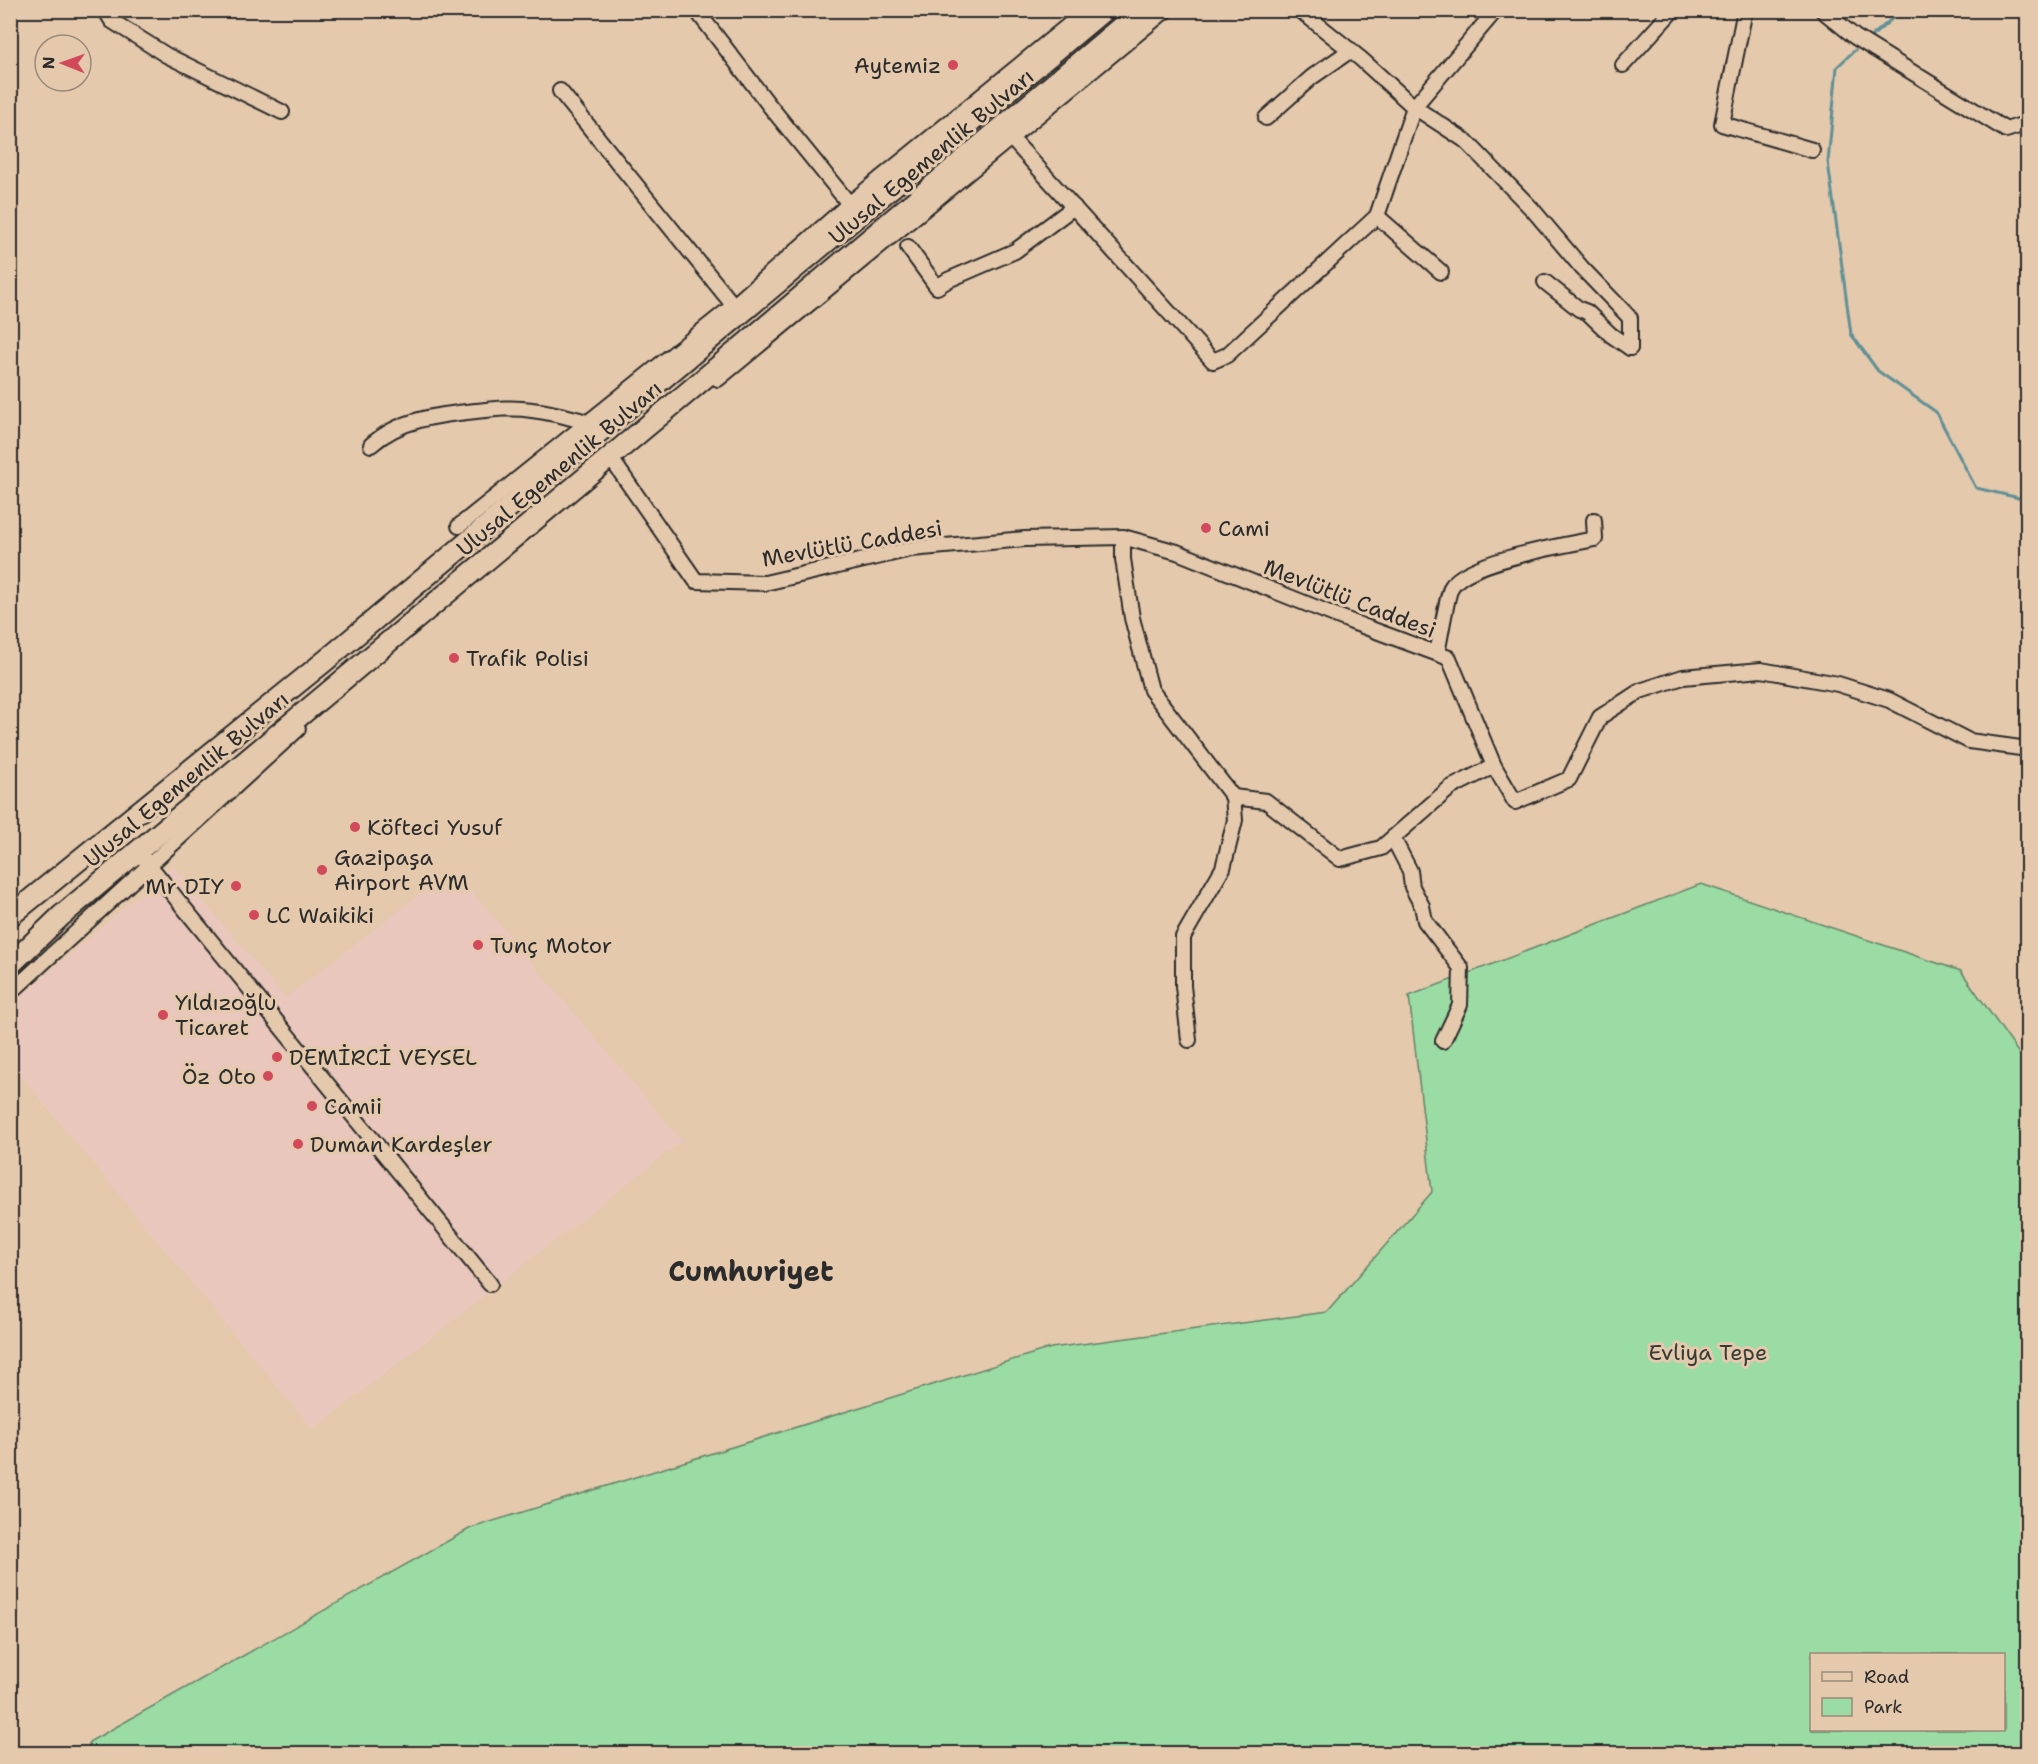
<svg xmlns="http://www.w3.org/2000/svg" width="2038" height="1764" font-family="'Shantell Sans',sans-serif">
<style>
.built{fill:#e9c7bc}
.green{fill:#9bdba4;stroke:#638368;stroke-width:1.5;fill-rule:evenodd}
.lines{fill:none;stroke-linecap:round;stroke-linejoin:round}
.stream{stroke:#609096;stroke-width:3}
.minor-casing{stroke:#2b2b2b;stroke-width:18}
.highway-casing{stroke:#2b2b2b;stroke-width:24}
.minor{stroke:#e5c9ac;stroke-width:14}
.highway{stroke:#e5c9ac;stroke-width:20}
.poi-dot{fill:#d1495b;stroke:#e5c9ac;stroke-width:2}
.labels{text-anchor:middle;stroke-width:6;stroke-linejoin:round;paint-order:stroke}
.poi-label{font-size:22px;fill:#2b2b2b;stroke:#e5c9ac;text-anchor:start}
.street-label{font-size:22px;fill:#2b2b2b;stroke:#e5c9ac}
.park-label{font-size:22px;fill:#363d37;stroke:#e5c9ac}
.district-label{font-size:28px;font-weight:bold;fill:#2b2b2b;stroke:#e5c9ac}
</style>
<rect width="100%" height="100%" fill="#e5c9ac"/>
<filter id="ink" filterUnits="userSpaceOnUse"><feTurbulence type="fractalNoise" baseFrequency=".0167" numOctaves="2"/><feDisplacementMap in="SourceGraphic" scale="12" xChannelSelector="R" yChannelSelector="G"/><feConvolveMatrix kernelMatrix="1 2 1 2 8 2 1 2 1" color-interpolation-filters="sRGB"/></filter>
<g filter="url(#ink)">
<path class="built" d="M173,865L285,998L453,869L682,1141L313,1430L11,1064L10,1006Z"/>
<path class="green" d="M1701,884L1961,971L2027,1065V1753L88,1754L89,1742L471,1528L1051,1348L1327,1312L1432,1192L1409,996ZM1812,1654H2004V1730H1812Z"/>
<g class="lines">
<g class="stream">
<path d="M1871,37L1902,10"/>
<path d="M1855,50L1837,67L1828,162L1851,334L1878,371L1936,412L1976,488L2015,497L2028,501"/>
</g>
<g class="minor-casing">
<g id="minor">
<path d="M105,10L112,21L166,55L282,112"/>
<path d="M1496,10L1414,107L1466,141L1533,210L1582,268L1630,318V348"/>
<path d="M1745,10L1722,124L1812,150"/>
<path d="M1822,10L1855,37L2006,130L2028,123"/>
<path d="M700,15L769,105L855,211"/>
<path d="M1623,65L1673,10"/>
<path d="M560,91L738,311"/>
<path d="M1266,118L1312,77L1351,50"/>
<path d="M1011,138L1213,361L1227,355L1377,216L1414,107L1361,59L1300,10"/>
<path d="M1377,216L1441,272"/>
<path d="M908,247L937,287L948,280L1015,251L1074,207"/>
<path d="M1545,282L1579,309L1587,312L1611,335L1630,348"/>
<path d="M718,379L1166,10"/>
<path d="M371,445C400,419 438,415 476,411C495,409 513,407 532,410C550,412 569,417 587,422"/>
<path d="M610,457L696,581L765,583L911,549L1025,539L1123,537L1177,552L1352,622L1449,658L1494,766L1515,802L1569,779L1600,717L1640,691L1683,677L1761,670L1838,684L1889,700L1969,741L2028,749"/>
<path d="M459,526L733,306L849,204L1087,10"/>
<path d="M1123,537V559L1132,618L1151,690L1233,797L1235,820L1223,868L1183,937V986L1189,1040"/>
<path d="M1437,653C1440,641 1447,593 1452,586C1468,561 1565,545 1595,539L1594,520"/>
<path d="M1233,797L1266,801L1340,859L1381,848L1450,788L1494,766"/>
<path d="M1393,838L1410,871L1412,887L1422,906L1425,921L1461,968L1460,1005L1443,1041"/>
<path d="M145,860L490,1284"/>
<path d="M10,993L298,729"/>
</g>
</g>
<g class="highway-casing">
<g id="highway">
<path d="M10,916L325,661L1104,10"/>
<path d="M10,965L61,916L138,851L688,392L1141,10"/>
</g>
</g>
<use href="#minor" class="minor"/>
<use href="#highway" class="highway"/>
</g>
</g>
<g class="poi-dot">
<circle cx="953" cy="65" r="6"/>
<circle cx="1206" cy="528" r="6"/>
<circle cx="454" cy="658" r="6"/>
<circle cx="355" cy="827" r="6"/>
<circle cx="322" cy="870" r="6"/>
<circle cx="236" cy="886" r="6"/>
<circle cx="254" cy="915" r="6"/>
<circle cx="478" cy="945" r="6"/>
<circle cx="163" cy="1015" r="6"/>
<circle cx="277" cy="1057" r="6"/>
<circle cx="268" cy="1076" r="6"/>
<circle cx="312" cy="1106" r="6"/>
<circle cx="298" cy="1144" r="6"/>
</g>
<g class="labels">
<g class="poi-label">
<text x="941" y="73" text-anchor="end">Aytemiz</text>
<text x="1218" y="536">Cami</text>
<text x="466" y="666">Trafik Polisi</text>
<text x="367" y="835">Köfteci Yusuf</text>
<text x="334" y="865">Gazipaşa<tspan x="334" dy="25">Airport AVM</tspan></text>
<text x="224" y="894" text-anchor="end">Mr DIY</text>
<text x="266" y="923">LC Waikiki</text>
<text x="490" y="953">Tunç Motor</text>
<text x="175" y="1010">Yıldızoğlu<tspan x="175" dy="25">Ticaret</tspan></text>
<text x="289" y="1065">DEMİRCİ VEYSEL</text>
<text x="256" y="1084" text-anchor="end">Öz Oto</text>
<text x="324" y="1114">Camii</text>
<text x="310" y="1152">Duman Kardeşler</text>
</g>
<g class="street-label">
<text transform="translate(931 156) rotate(-40)" y="8">Ulusal Egemenlik Bulvarı</text>
<text transform="translate(559 468) rotate(-40)" y="8">Ulusal Egemenlik Bulvarı</text>
<text transform="translate(852 543) rotate(-10)" y="8">Mevlütlü Caddesi</text>
<text transform="translate(1350 598) rotate(21)" y="8">Mevlütlü Caddesi</text>
<text transform="translate(186 779) rotate(-40)" y="8">Ulusal Egemenlik Bulvarı</text>
</g>
<g class="park-label">
<text x="1708" y="1360">Evliya Tepe</text>
</g>
<g class="district-label">
<text x="751" y="1281">Cumhuriyet</text>
</g>
</g>
<rect width="2038" height="1764" fill="none" stroke="#e5c9ac" stroke-width="36"/>
<rect x="18" y="18" width="2002" height="1728" fill="none" stroke="#2b2b2b" stroke-width="2" filter="url(#ink)"/>
<rect x="1810" y="1653" width="195" height="78" fill="#e5c9ac" stroke="#9b8a78" stroke-width="1.5"/>
<rect x="1822" y="1672" width="30" height="9" fill="#e5c9ac" stroke="#9b8a78" stroke-width="1.5"/>
<text x="1864" y="1683" font-size="18" fill="#2b2b2b">Road</text>
<rect x="1822" y="1698" width="30" height="18" fill="#9bdba4" stroke="#9b8a78" stroke-width="1.5"/>
<text x="1864" y="1713" font-size="18" fill="#2b2b2b">Park</text>
<g transform="translate(63 63) rotate(271)"><circle r="28" fill="#e5c9ac" stroke="#9b8a78" stroke-width="1.5"/>
<path d="M0-4.5L10 22L0 15L-10 22Z" fill="#d1495b"/>
<text y="-9" font-size="16" font-weight="bold" text-anchor="middle" fill="#2b2b2b">N</text>
</g>
</svg>
